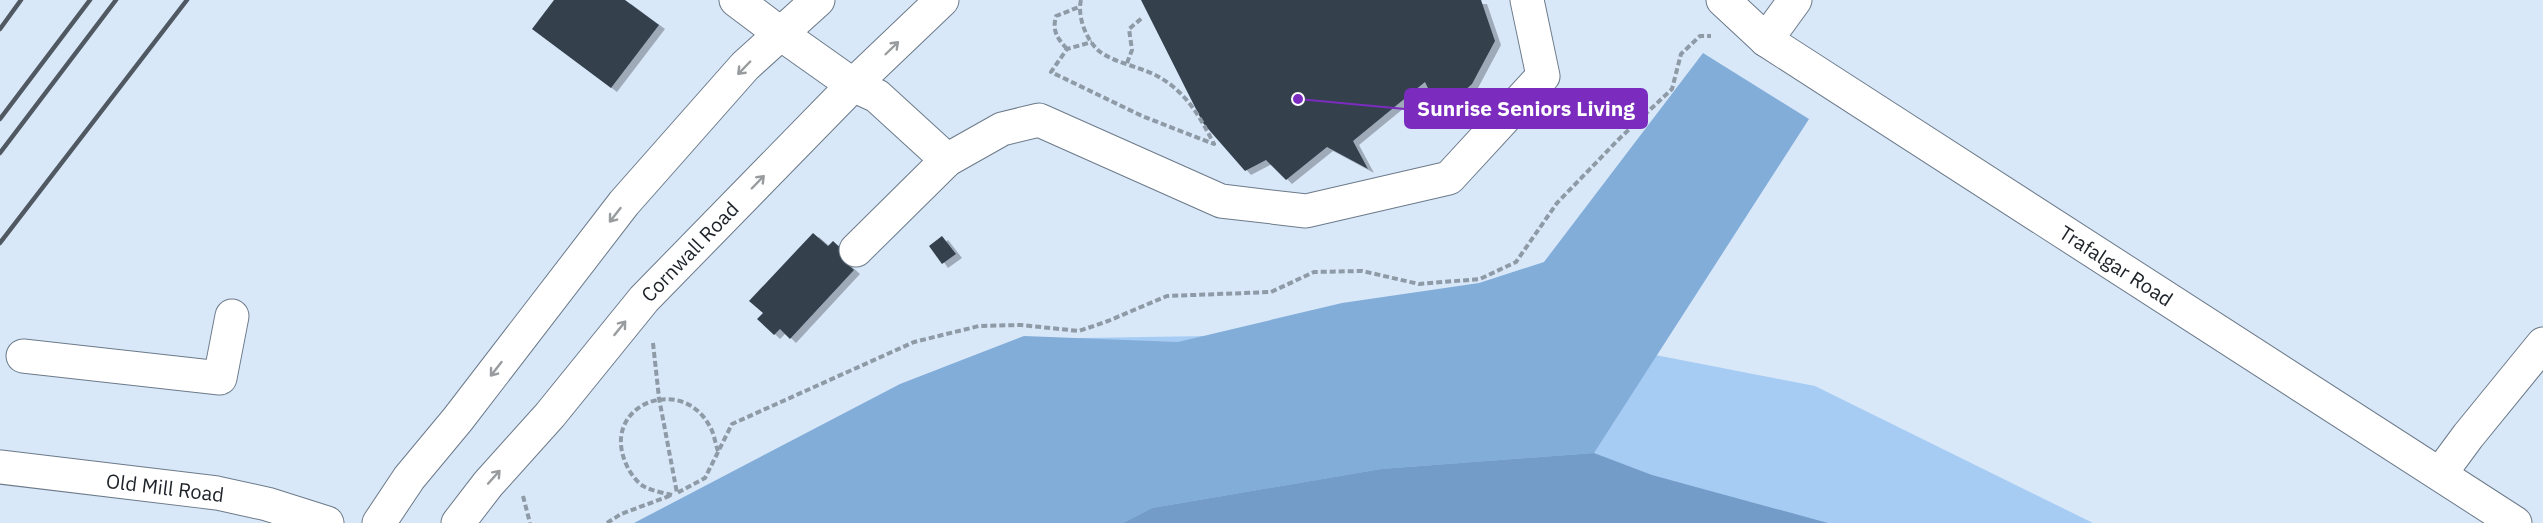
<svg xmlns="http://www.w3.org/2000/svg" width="2543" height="523" font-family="'IBM Plex Sans',sans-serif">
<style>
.green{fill:#a7ccf4}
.forest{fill:#83add9}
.water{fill:#739cc8}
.building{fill:#34404e;filter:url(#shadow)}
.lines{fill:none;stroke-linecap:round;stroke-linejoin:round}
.minor-casing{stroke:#6c7a89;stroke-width:35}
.major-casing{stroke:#6c7a89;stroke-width:35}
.path{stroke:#8e9aa6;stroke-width:4;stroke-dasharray:6 3;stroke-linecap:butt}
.minor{stroke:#fff;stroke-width:33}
.major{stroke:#fff;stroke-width:33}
.rail{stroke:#505962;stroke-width:4.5}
.oneway{stroke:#999c9e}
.labels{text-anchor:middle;stroke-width:6;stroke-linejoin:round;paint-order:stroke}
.street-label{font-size:20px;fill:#1c2228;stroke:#fff}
.leader{fill:none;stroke:#7b2cbf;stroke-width:2}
.callout-dot{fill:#7b2cbf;stroke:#fff;stroke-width:2}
.callout{fill:#7b2cbf;stroke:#7b2cbf;stroke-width:2}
.callout-label{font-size:21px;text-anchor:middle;font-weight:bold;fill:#fff}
</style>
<defs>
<filter id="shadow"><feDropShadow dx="6" dy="4" stdDeviation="0" flood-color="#0004"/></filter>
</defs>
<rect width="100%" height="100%" fill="#d8e8f9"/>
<path class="green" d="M1532,331L1815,386L2093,523H668L1079,338Z"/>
<path class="forest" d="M1703,53L1809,119L1594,453L1381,469L1152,508L1123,523H634L900,384L1024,336L1178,342L1342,303L1479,283L1544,262Z"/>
<path class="water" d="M1594,453L1652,475L1828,523H1123L1152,508L1381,469Z"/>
<g class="building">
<path d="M554,0H625L659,25L611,88L532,29Z"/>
<path d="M1141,0H1481L1495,41L1472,84L1440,113L1425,82L1353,141L1368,169L1327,147L1286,180L1266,160L1245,171L1203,123Z"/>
<path d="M813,233L828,246L833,241L848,255L844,261L854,270L790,339L780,329L774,335L757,319L763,313L749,301Z"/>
<path d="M942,236L956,254L942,264L929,246Z"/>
</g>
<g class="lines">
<g class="minor-casing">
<g id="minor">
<path d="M736,0L781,34"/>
<path d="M1766,40L1795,0"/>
<path d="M853,85L877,96L947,160"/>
<path d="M856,250L947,160L1002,129L1039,120L1221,201L1306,211L1449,178L1543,76L1527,0"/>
<path d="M23,356L220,378L232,316"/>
<path d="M0,467L217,493L267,504L327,523"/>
<path d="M2440,474L2468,436L2543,344"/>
</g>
</g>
<g class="major-casing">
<g id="major">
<path d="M1723,0L1766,40L2515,523"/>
<path d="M781,34L853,85"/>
<path d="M379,523L409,478L458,419L624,203L745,66L818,0"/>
<path d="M458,523L488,484L550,415L644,299L853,85L942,0"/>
</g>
</g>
<g class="path">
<path d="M1081,0C1077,16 1086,40 1099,51C1114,63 1142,67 1159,77C1187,93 1200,117 1214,144L1142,116L1051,72L1067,49L1092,42"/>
<path d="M1067,49C1057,38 1052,31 1056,16L1079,7"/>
<path d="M1127,63L1132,50L1129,29L1142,18"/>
<path d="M653,343L659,398L677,493L705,478L732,424L914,342L979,326L1021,325L1079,331L1108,321L1167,296L1271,292L1314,272L1362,271L1419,284L1480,279L1516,262L1557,203L1619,139L1672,89L1681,54L1700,36H1711"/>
<path d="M672,495C664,493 653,491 645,487C638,484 630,473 627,466C598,406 680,373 709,425C714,432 715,443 718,451"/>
<path d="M523,496L530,523"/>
<path d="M607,523L621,514L672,495"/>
</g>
<use href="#minor" class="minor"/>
<use href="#major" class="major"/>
<g class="rail">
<path d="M0,29L21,0"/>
<path d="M0,119L90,0"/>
<path d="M0,153L116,0"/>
<path d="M0,243L187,0"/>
</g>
</g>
<defs><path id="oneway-shaft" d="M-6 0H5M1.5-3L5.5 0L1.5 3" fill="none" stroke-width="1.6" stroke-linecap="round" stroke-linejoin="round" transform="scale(1.5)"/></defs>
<g class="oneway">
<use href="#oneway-shaft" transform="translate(892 48) rotate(-44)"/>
<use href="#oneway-shaft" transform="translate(744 68) rotate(134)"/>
<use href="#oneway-shaft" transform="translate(758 182) rotate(-46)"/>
<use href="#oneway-shaft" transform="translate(615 215) rotate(128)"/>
<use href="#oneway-shaft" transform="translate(620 328) rotate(-51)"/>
<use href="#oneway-shaft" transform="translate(496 369) rotate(128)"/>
<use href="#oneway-shaft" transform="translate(494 477) rotate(-48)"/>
</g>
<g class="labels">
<g class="street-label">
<text transform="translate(690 252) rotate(-46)" y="7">Cornwall Road</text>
<text transform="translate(2116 266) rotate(33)" y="7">Trafalgar Road</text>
<text transform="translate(165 488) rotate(7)" y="7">Old Mill Road</text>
</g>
</g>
<path class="leader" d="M1298 99L1405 109"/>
<circle class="callout-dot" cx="1298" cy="99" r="6"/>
<rect class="callout" x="1405" y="89" width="242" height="39" rx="6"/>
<g class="callout-label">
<text x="1526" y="116">Sunrise Seniors Living</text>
</g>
</svg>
